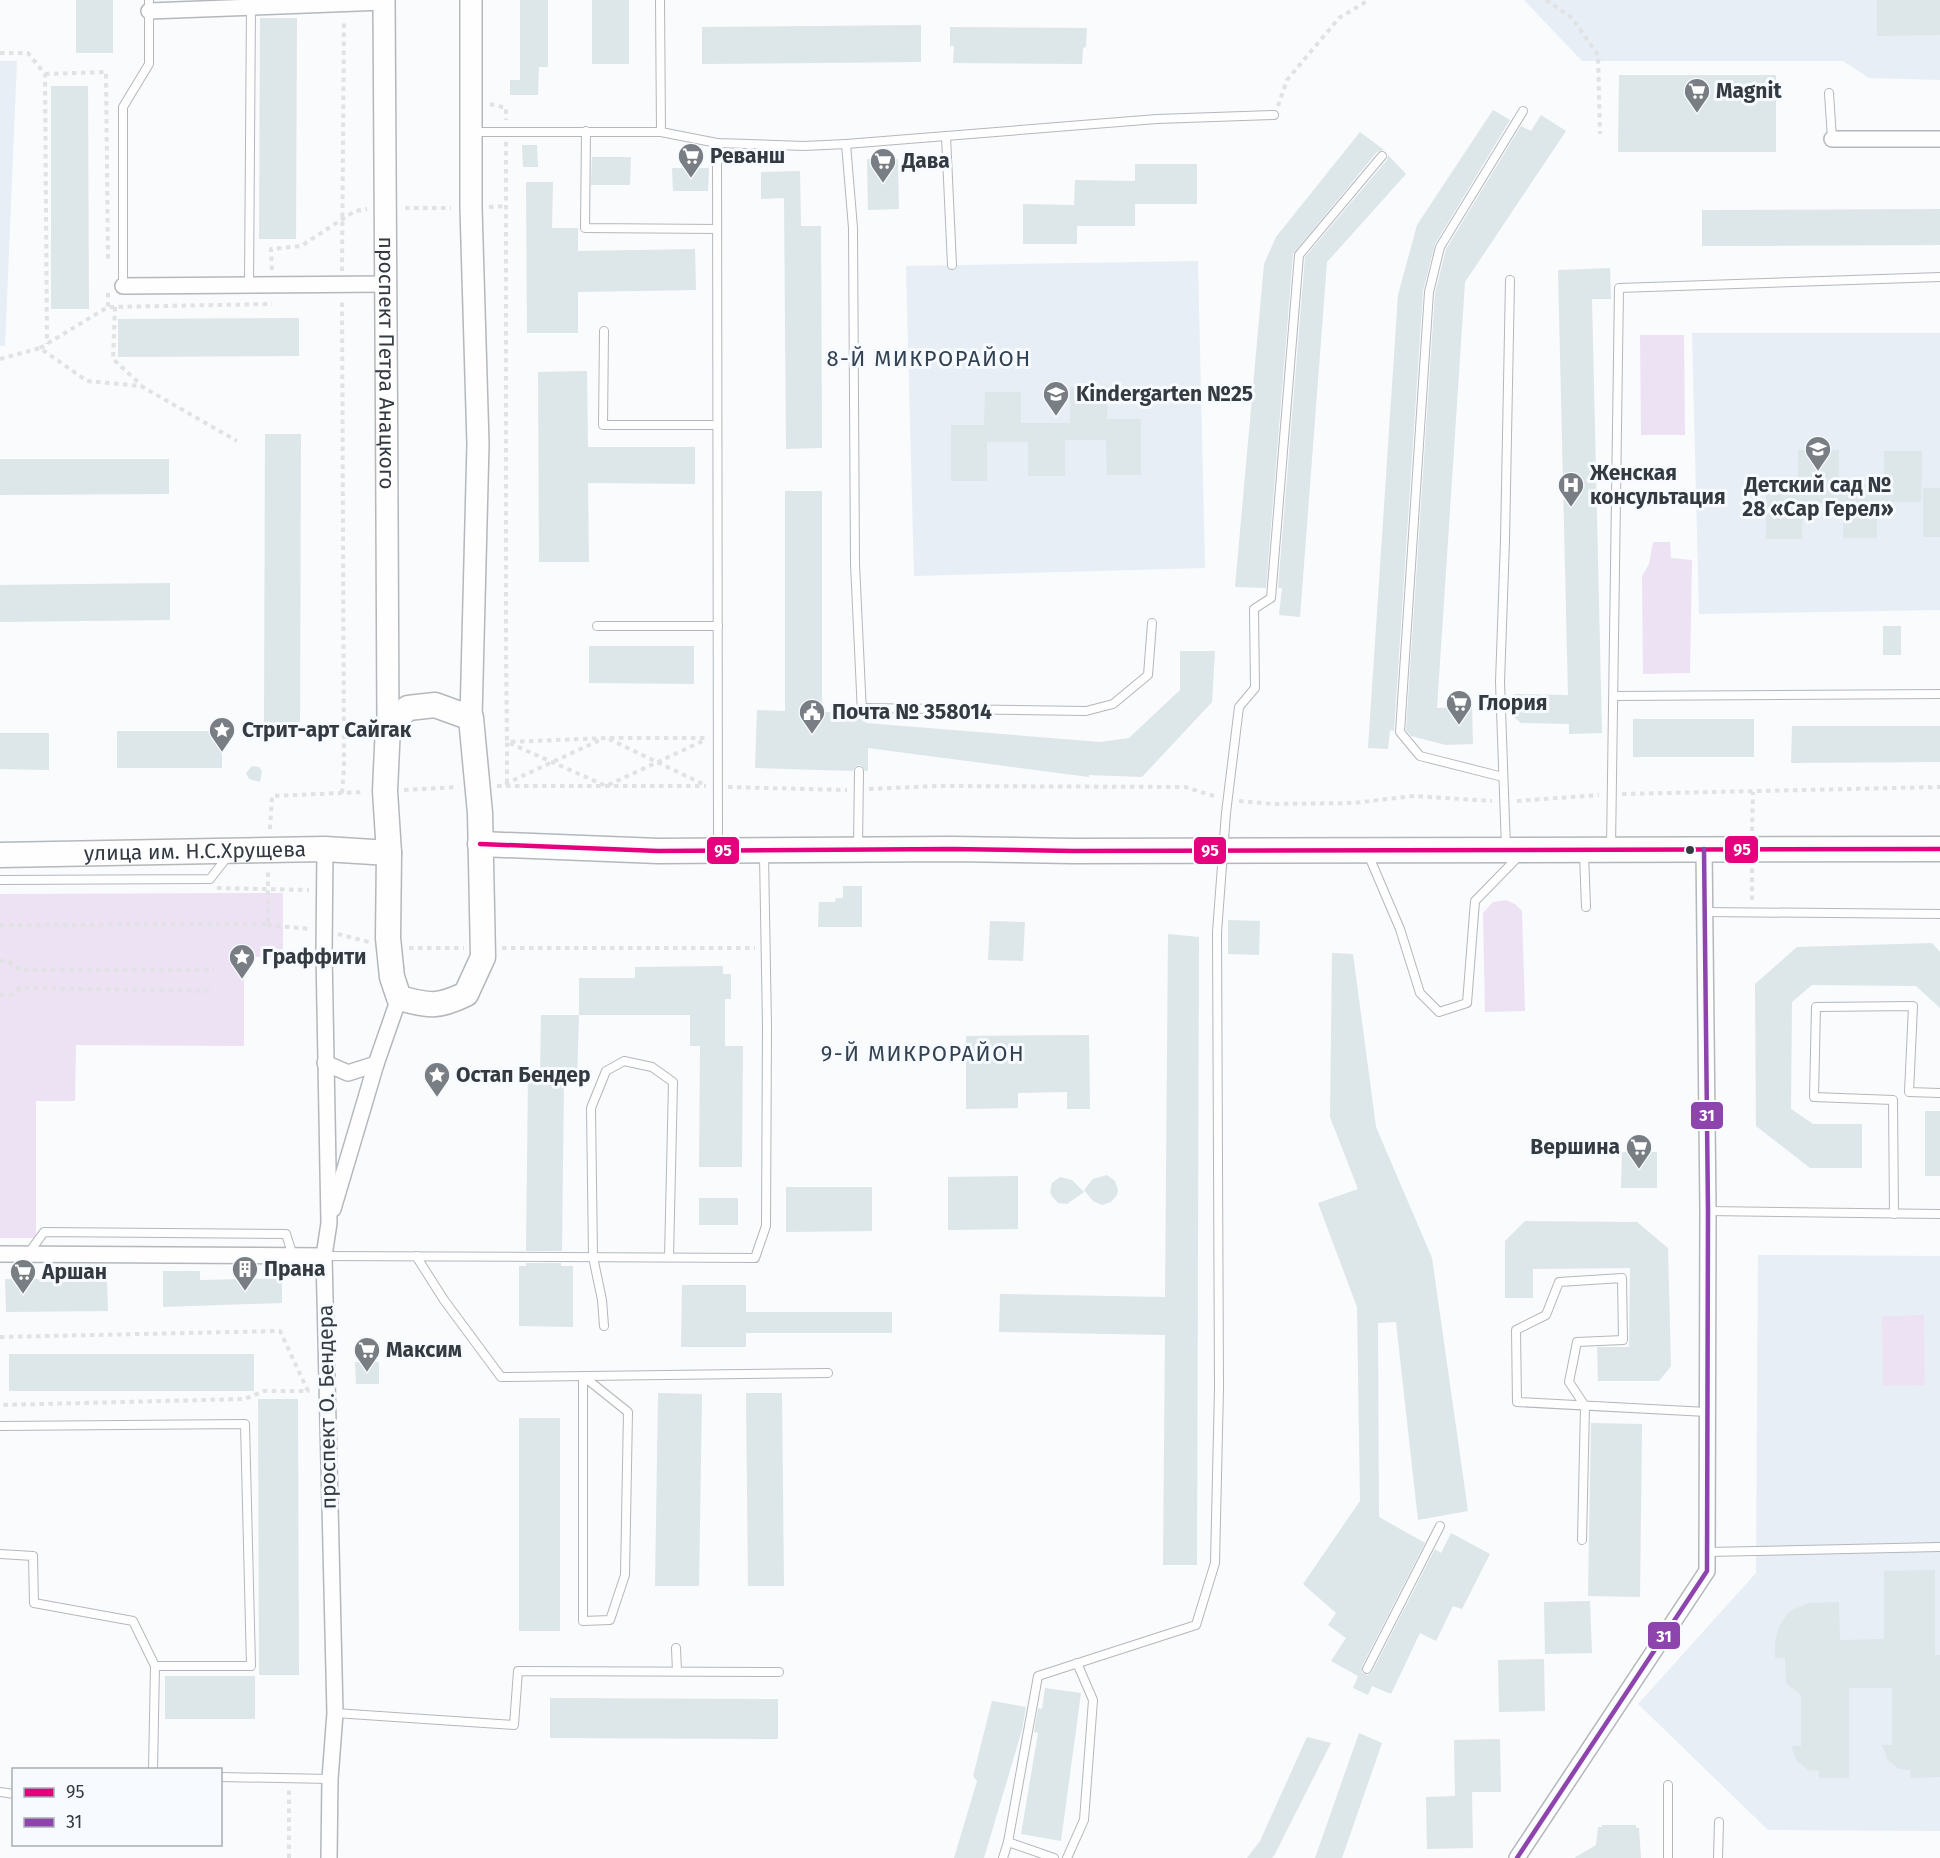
<svg xmlns="http://www.w3.org/2000/svg" width="1940" height="1858" font-family="'Fira Sans',sans-serif">
<style>
.built{fill:#e8eef5}
.green{fill:#ede2f3}
.building{fill:#dde6e9}
.lines{fill:none;stroke-linecap:round;stroke-linejoin:round}
.lane-casing{stroke:#b4b8bc;stroke-width:10}
.street-casing{stroke:#b4b8bc;stroke-width:18}
.secondary-casing{stroke:#b4b8bc;stroke-width:24}
.primary-casing{stroke:#b4b8bc;stroke-width:27}
.path{stroke:#e0e2e3;stroke-width:4;stroke-dasharray:4.5 4.5;stroke-linecap:butt}
.lane{stroke:#fefeff;stroke-width:8}
.street{stroke:#fefeff;stroke-width:15}
.secondary{stroke:#fefeff;stroke-width:21}
.primary{stroke:#fefeff;stroke-width:24}
.bus-1-casing{stroke:#f7fbff;stroke-width:9}
.bus-2-casing{stroke:#f7fbff;stroke-width:9}
.bus-1{stroke:#e5007d;stroke-width:4.5}
.bus-2{stroke:#8e44ad;stroke-width:4.5}
.bus-dot{fill:#333a41;stroke:#f7fbff;stroke-width:2}
.labels{text-anchor:middle;stroke-width:6;stroke-linejoin:round;paint-order:stroke}
.poi-label{font-size:21px;font-weight:bold;fill:#333a41;stroke:#f7fbff;text-anchor:start}
.street-label{font-size:21px;fill:#333a41;stroke:#f7fbff}
.neighbourhood-label{font-size:22px;letter-spacing:1.5px;fill:#334252;stroke:#f7fbff}
.line-badge{stroke:#f7fbff;stroke-width:2}
.badge-label{font-size:16px;text-anchor:middle;font-weight:bold;fill:#fff}
</style>
<rect width="100%" height="100%" fill="#f9fbfd"/>
<g class="built">
<path d="M1524,0H1940V80L1869,78L1843,61H1582Z"/>
<path d="M0,61H17L5,346H0Z"/>
<path d="M1198,261L1205,568L914,576L906,266Z"/>
<path d="M1692,333H1940V610L1699,614Z"/>
<path d="M1758,1255L1940,1256V1831L1768,1830L1638,1704L1756,1573Z"/>
</g>
<g class="green">
<path d="M1640,335H1684L1685,435H1641Z"/>
<path d="M1653,542H1670L1671,558L1692,560L1690,673L1643,674L1642,576L1649,564Z"/>
<path d="M283,893V957H244V1046L76,1045L75,1101H36V1238H0V894Z"/>
<path d="M1506,900L1515,904L1522,911L1525,1011L1485,1012L1483,913L1493,902Z"/>
<path d="M1924,1315L1925,1385L1883,1386L1882,1316Z"/>
</g>
<g class="building">
<rect x="76" y="0" width="37" height="53"/>
<path d="M520,0H548V67H539L538,95H510V80H520Z"/>
<rect x="592" y="0" width="37" height="64"/>
<path d="M1877,0H1940V35L1877,36Z"/>
<path d="M260,18H297L296,239H259Z"/>
<path d="M921,25V62L702,64V27Z"/>
<path d="M950,27L1087,28L1086,47L1083,48L1082,64L953,63L954,46H950Z"/>
<path d="M1619,75H1776V152H1618Z"/>
<path d="M51,86H88L89,309H51Z"/>
<path d="M1493,110L1510,120L1435,244L1423,291L1394,731L1390,730L1388,749L1368,748L1398,295L1417,225Z"/>
<path d="M1541,115L1566,131L1465,282L1437,708L1472,707L1473,744L1446,745L1411,736L1406,730L1435,293L1446,249L1521,126L1531,131Z"/>
<path d="M1360,132L1384,150L1377,152L1293,254L1266,588L1235,587L1264,264L1276,237Z"/>
<path d="M522,145H537L538,167H523Z"/>
<path d="M1388,155L1406,174L1327,262L1300,617L1279,615L1282,588H1278L1305,257L1387,160Z"/>
<path d="M592,157H631L630,185H591Z"/>
<path d="M867,159H898L899,209L868,210Z"/>
<path d="M1135,164H1197V204H1135V226H1077V244H1023V204L1074,205L1075,180L1135,181Z"/>
<path d="M672,168H709L708,191H673Z"/>
<path d="M800,171L801,226H821L822,448L786,449L784,198L761,199V172Z"/>
<path d="M526,182H553L552,228H578V251L695,249L696,290L578,292V333H527Z"/>
<path d="M1940,209V245L1702,246V210Z"/>
<path d="M1610,268L1611,299H1592L1602,733L1569,734V724L1521,723L1514,717V694L1568,695L1558,270Z"/>
<path d="M299,318V356L118,357V319Z"/>
<path d="M587,371L588,447H695V484L588,483L589,562H539L538,372Z"/>
<path d="M1108,386L1107,419H1141V475H1107L1106,440H1065V476H1028V442H987V481H951V425H984L985,392H1021V423H1070V387Z"/>
<path d="M265,434H301L300,724H264Z"/>
<path d="M1798,450H1839V484H1884V451H1922L1921,502H1877V538H1843V503H1803L1802,539H1766V483H1798Z"/>
<path d="M0,459H169V494L0,495Z"/>
<rect x="1923" y="488" width="17" height="49"/>
<path d="M785,491H822V712H856L860,719L866,717V723L1100,742L1129,738L1180,690V651H1215L1212,702L1142,777L1089,775V777L868,748V771H865L860,765L856,766L853,771L755,768L757,710L785,711Z"/>
<path d="M170,583V620L0,622V585Z"/>
<rect x="1883" y="626" width="18" height="29"/>
<path d="M589,646H694V684L589,683Z"/>
<rect x="1633" y="719" width="121" height="38"/>
<path d="M1792,726H1940V762L1791,763Z"/>
<rect x="117" y="731" width="105" height="37"/>
<path d="M0,733H49V770L0,769Z"/>
<path d="M252,766L259,767L262,771L260,782L249,779L246,773Z"/>
<path d="M843,886H862V927H818L819,902H835L836,898H843Z"/>
<path d="M1228,920L1260,921L1259,955L1228,954Z"/>
<path d="M990,921L1025,922L1023,961L988,960Z"/>
<path d="M1168,934L1199,937L1197,1565H1163L1165,1335L999,1332L1000,1294L1165,1297Z"/>
<path d="M1932,943L1940,952V1008L1916,986L1812,985L1792,1002L1791,1109L1813,1124H1862V1168H1810L1756,1126L1755,984L1797,947Z"/>
<path d="M1332,953L1353,954L1376,1127L1432,1258L1468,1511L1418,1520L1396,1322L1378,1323L1379,1517L1425,1543L1362,1666V1673L1368,1675L1372,1672L1435,1549L1441,1553L1451,1533L1490,1554L1462,1609L1453,1606L1436,1641L1420,1633L1391,1694L1372,1686L1368,1695L1353,1688L1358,1676L1331,1661L1346,1638L1328,1625L1336,1613L1303,1584L1360,1501L1357,1307L1318,1203L1358,1189L1330,1117Z"/>
<path d="M723,966V974H731V999H725V1046H743L742,1167H699L700,1046H690V1015H579V978H635V967Z"/>
<path d="M541,1015H579L577,1079H564L562,1251H526L528,1078H540Z"/>
<path d="M1089,1035L1090,1109H1067V1092L1018,1093V1108L966,1109V1036Z"/>
<rect x="1925" y="1111" width="15" height="65"/>
<path d="M1622,1152H1657V1188H1621Z"/>
<path d="M1107,1175L1115,1181L1118,1190L1117,1195L1111,1202L1102,1205L1093,1201L1084,1190L1093,1179Z"/>
<path d="M1018,1176V1229L948,1230V1177Z"/>
<path d="M1060,1177L1072,1180L1084,1192L1067,1204L1058,1203L1052,1196L1050,1192L1052,1183Z"/>
<path d="M786,1187H872V1231L786,1232Z"/>
<rect x="699" y="1198" width="39" height="27"/>
<path d="M1525,1221L1637,1222L1668,1248L1671,1366L1659,1381H1598L1597,1347H1629L1630,1268L1533,1269V1298H1505V1241Z"/>
<path d="M526,1263H561V1266H573V1327L519,1326V1266H526Z"/>
<path d="M163,1271H200V1280L282,1278V1303L163,1307Z"/>
<path d="M5,1279H40V1281L72,1282L107,1280L108,1311L6,1312Z"/>
<path d="M682,1285H746V1312H892V1333H746V1347H681Z"/>
<rect x="9" y="1354" width="245" height="37"/>
<path d="M355,1362H379V1384H356Z"/>
<path d="M658,1393L702,1394L699,1586H655Z"/>
<path d="M746,1393H782L784,1586H748Z"/>
<path d="M258,1399H298L299,1675H259Z"/>
<rect x="519" y="1418" width="41" height="213"/>
<path d="M1591,1423L1642,1424L1640,1597L1588,1596Z"/>
<path d="M1935,1570V1655H1940V1777L1911,1778L1910,1770L1899,1769L1888,1760L1882,1745H1892V1688H1849V1778H1819V1771L1808,1770L1796,1760L1791,1746H1801V1695L1786,1683L1785,1658H1775V1641L1779,1627L1787,1614L1794,1609L1809,1603L1839,1602L1840,1640L1884,1639V1571Z"/>
<path d="M1590,1601L1592,1653L1545,1654L1544,1602Z"/>
<path d="M1544,1659L1545,1711L1499,1712L1498,1660Z"/>
<rect x="165" y="1676" width="90" height="43"/>
<path d="M1045,1688L1081,1693L1061,1841L1021,1834L1038,1733L1034,1732L1038,1708L1042,1709Z"/>
<path d="M550,1698L778,1699V1739L550,1738Z"/>
<path d="M992,1701L1026,1707L1022,1730L984,1858H954L977,1781L973,1776Z"/>
<path d="M1359,1733L1382,1743L1342,1858H1315Z"/>
<path d="M1307,1737L1331,1743L1275,1854L1272,1858H1247L1260,1841Z"/>
<path d="M1500,1739L1501,1792H1472L1473,1848L1427,1849L1426,1797L1455,1796L1454,1740Z"/>
<path d="M1602,1825H1636V1828H1639L1641,1858H1574L1596,1845L1598,1827H1602Z"/>
</g>
<g class="lines">
<g class="lane-casing">
<g id="lane">
<path d="M660,0L661,132"/>
<path d="M1829,93L1832,139"/>
<path d="M586,131L585,228L717,229"/>
<path d="M473,132H661L717,143L804,146L846,144L853,228L855,564L862,713"/>
<path d="M946,136L952,265"/>
<path d="M717,143L718,849"/>
<path d="M846,144L1157,119L1274,115"/>
<path d="M249,285L251,4"/>
<path d="M123,286V107L149,64V0"/>
<path d="M604,331L603,425H717"/>
<path d="M597,626H718"/>
<path d="M1614,696L1940,694"/>
<path d="M862,708L1086,711L1113,704L1148,675L1152,623"/>
<path d="M1503,777L1420,756L1400,732L1429,292L1440,247L1523,111"/>
<path d="M858,846L859,771"/>
<path d="M1611,847L1619,288L1940,277"/>
<path d="M1506,848L1500,682L1505,540L1510,280"/>
<path d="M1368,854L1400,929L1420,993L1439,1012L1467,1003L1475,901L1520,855"/>
<path d="M1584,854L1586,907"/>
<path d="M0,880L210,879L228,856"/>
<path d="M1705,912L1940,914"/>
<path d="M1708,1211L1940,1214"/>
<path d="M1894,1214L1893,1100L1814,1097L1816,1007L1913,1006L1909,1092L1940,1093"/>
<path d="M28,1254L44,1232L286,1234L293,1256"/>
<path d="M324,1256L755,1258L766,1226L767,1026L764,855"/>
<path d="M416,1256L444,1300L501,1377L828,1373"/>
<path d="M604,1326L602,1300L593,1257L591,1108L606,1071L624,1061L652,1067L673,1082L669,1257"/>
<path d="M583,1376L628,1412L625,1575L610,1620L583,1621Z"/>
<path d="M0,1426L245,1424L251,1666H155L153,1770"/>
<path d="M1582,1540L1585,1406L1569,1382L1577,1342L1623,1340L1622,1278L1559,1282L1546,1315L1516,1330L1517,1402L1707,1412"/>
<path d="M1707,1552L1940,1547"/>
<path d="M0,1554L33,1556L34,1603L133,1621L155,1666"/>
<path d="M676,1648L677,1671"/>
<path d="M1367,1669L1440,1526"/>
<path d="M335,1713L514,1725L518,1671L779,1672"/>
<path d="M220,1777L330,1779"/>
<path d="M0,1792L14,1794"/>
<path d="M1008,1842L1054,1858"/>
<path d="M1003,1858L1008,1842L1038,1676L1196,1625L1215,1563L1219,1388L1217,932L1226,813L1239,707L1255,688L1254,609L1271,598L1299,255L1382,156"/>
<path d="M1067,1858L1084,1820L1093,1700L1077,1663"/>
<path d="M1668,1858V1785"/>
<path d="M1718,1858L1719,1822"/>
</g>
</g>
<g class="street-casing">
<g id="street">
<path d="M149,11L384,2"/>
<path d="M1832,139H1940"/>
<path d="M123,286L387,284"/>
<path d="M325,849L324,953L329,1223L324,1256L335,1713L330,1779L329,1858"/>
<path d="M325,1063L348,1073L376,1064"/>
<path d="M333,1209L376,1064L399,998"/>
<path d="M0,1254L324,1256"/>
<path d="M1517,1858L1707,1571L1708,1211L1704,849"/>
</g>
</g>
<g class="secondary-casing">
<g id="secondary">
<path id="s1" d="M384,0C387,242 386,484 388,726"/>
<path d="M471,0V208L478,444L471,718"/>
</g>
</g>
<g class="primary-casing">
<g id="primary">
<path d="M435,705L471,718L480,813L483,957L466,994C437,1008 430,1006 399,998L392,977L388,938L389,853L385,791L388,726L408,708Z"/>
<path d="M480,844L658,851L952,849L1073,851L1940,849"/>
<path id="s2" d="M0,855L325,849L389,853"/>
</g>
</g>
<g class="path">
<path d="M1546,0L1572,18L1598,55L1600,134"/>
<path d="M0,53H28L45,74L47,344"/>
<path d="M45,74L106,72L108,262"/>
<path d="M490,104L506,108V120"/>
<path d="M1278,106L1287,80L1339,18L1369,0"/>
<path d="M506,142V652L507,742L606,786L705,740"/>
<path d="M489,207L506,206"/>
<path d="M405,208H451"/>
<path d="M272,270L271,249L301,246L355,211L367,209"/>
<path d="M342,271L344,20"/>
<path d="M108,293V307"/>
<path d="M115,307L113,359L141,385"/>
<path d="M40,348L108,307L272,304"/>
<path d="M0,359L40,348L87,381L141,386L237,441"/>
<path d="M609,739L705,785"/>
<path d="M507,783V742L606,738H705"/>
<path d="M505,784L602,739"/>
<path d="M497,786H706"/>
<path d="M728,787L847,790"/>
<path d="M869,789L937,786L1185,787L1217,797"/>
<path d="M404,790L457,787"/>
<path d="M342,793L344,767L342,299"/>
<path d="M1622,794L1940,787"/>
<path d="M1239,801L1273,804L1353,803L1414,796L1492,801"/>
<path d="M1517,801L1599,795"/>
<path d="M270,829L272,796L364,792"/>
<path d="M1752,831L1753,792"/>
<path d="M217,888L309,890"/>
<path d="M1752,900V868"/>
<path d="M0,925L268,924V870"/>
<path d="M267,925L310,929"/>
<path d="M338,934L369,942"/>
<path d="M409,948H464"/>
<path d="M502,948H755"/>
<path d="M0,961H8L20,970H214"/>
<path d="M0,995H11L20,988L212,991"/>
<path d="M0,1337L280,1331L308,1391H264L245,1399L0,1405"/>
<path d="M289,1858V1790"/>
</g>
<use href="#lane" class="lane"/>
<use href="#street" class="street"/>
<use href="#secondary" class="secondary"/>
<use href="#primary" class="primary"/>
<g class="bus-1-casing">
<path id="bus-1" d="M480,844L658,851L952,849L1073,851L1940,849"/>
</g>
<g class="bus-2-casing">
<path id="bus-2" d="M1517,1858L1707,1571L1708,1211L1704,849"/>
</g>
<use href="#bus-1" class="bus-1"/>
<use href="#bus-2" class="bus-2"/>
</g>
<defs>
<g id="supermarket-pin" transform="scale(1.35)"><path d="M0 17L-7.5 6A9.5 9.5 0 1 1 7.5 6Z" fill="#787e83" stroke="#f7fbff"/><path d="M-6-5.5h2.5l.6 2H6L4.5 2H-2.5L-4.4-4H-6ZM-1.5 3.2a1.3 1.3 0 1 0 .1 0ZM3 3.2a1.3 1.3 0 1 0 .1 0Z" fill="#fff"/></g>
<g id="school-pin" transform="scale(1.35)"><path d="M0 17L-7.5 6A9.5 9.5 0 1 1 7.5 6Z" fill="#787e83" stroke="#f7fbff"/><path d="M0-5L7-2L0 1L-7-2ZM-4 1L0 2.5L4 1V4Q0 6-4 4Z" fill="#fff"/></g>
<g id="hospital-pin" transform="scale(1.35)"><path d="M0 17L-7.5 6A9.5 9.5 0 1 1 7.5 6Z" fill="#787e83" stroke="#f7fbff"/><path d="M-5-5h3v3.5h4V-5h3V5h-3V1.5h-4V5h-3Z" fill="#fff"/></g>
<g id="civic-pin" transform="scale(1.35)"><path d="M0 17L-7.5 6A9.5 9.5 0 1 1 7.5 6Z" fill="#787e83" stroke="#f7fbff"/><path d="M-.6-6.5H3V-4.5H.6V-3L4-1V1h2V6H-6V1h2V-1L-.6-3ZM-1.2 2.5V6h2.4V2.5Z" fill="#fff"/></g>
<g id="sight-pin" transform="scale(1.35)"><path d="M0 17L-7.5 6A9.5 9.5 0 1 1 7.5 6Z" fill="#787e83" stroke="#f7fbff"/><path d="M0-6L1.8-2.2L6-1.7L2.9 1.2L3.7 5.4L0 3.3L-3.7 5.4L-2.9 1.2L-6-1.7L-1.8-2.2Z" fill="#fff"/></g>
<g id="building-pin" transform="scale(1.35)"><path d="M0 17L-7.5 6A9.5 9.5 0 1 1 7.5 6Z" fill="#787e83" stroke="#f7fbff"/><path d="M-4-6H4V6H1V3H-1V6H-4ZM-2.5-4.3h1.7v1.8h-1.7ZM.8-4.3h1.7v1.8H.8ZM-2.5-1h1.7V.8h-1.7ZM.8-1h1.7V.8H.8Z" fill="#fff"/></g>
</defs>
<g fill-rule="evenodd">
<use href="#supermarket-pin" x="1697" y="91"/>
<use href="#supermarket-pin" x="691" y="156"/>
<use href="#supermarket-pin" x="883" y="161"/>
<use href="#school-pin" x="1056" y="394"/>
<use href="#school-pin" x="1818" y="449"/>
<use href="#hospital-pin" x="1571" y="485"/>
<use href="#supermarket-pin" x="1459" y="703"/>
<use href="#civic-pin" x="812" y="712"/>
<use href="#sight-pin" x="222" y="730"/>
<use href="#sight-pin" x="242" y="957"/>
<use href="#sight-pin" x="437" y="1075"/>
<use href="#supermarket-pin" x="1639" y="1147"/>
<use href="#building-pin" x="245" y="1269"/>
<use href="#supermarket-pin" x="23" y="1272"/>
<use href="#supermarket-pin" x="367" y="1350"/>
</g>
<circle class="bus-dot" cx="1690" cy="850" r="5"/>
<g class="labels">
<g class="poi-label">
<text x="1716" y="98">Magnit</text>
<text x="710" y="163">Реванш</text>
<text x="902" y="168">Дава</text>
<text x="1076" y="401">Kindergarten №25</text>
<text x="1590" y="480">Женская<tspan x="1590" dy="24">консультация</tspan></text>
<text x="1818" y="492" text-anchor="middle">Детский сад №<tspan x="1818" dy="24">28 «Сар Герел»</tspan></text>
<text x="1478" y="710">Глория</text>
<text x="832" y="719">Почта № 358014</text>
<text x="242" y="737">Стрит-арт Сайгак</text>
<text x="262" y="964">Граффити</text>
<text x="456" y="1082">Остап Бендер</text>
<text x="1620" y="1154" text-anchor="end">Вершина</text>
<text x="264" y="1276">Прана</text>
<text x="42" y="1279">Аршан</text>
<text x="386" y="1357">Максим</text>
</g>
<g class="street-label">
<text dy="7" stroke="none"><textPath href="#s1" startOffset="363">проспект Петра Анацкого</textPath></text>
<text dy="7" stroke="none"><textPath href="#s2" startOffset="195">улица им. Н.С.Хрущева</textPath></text>
<text transform="translate(327 1407) rotate(-91)" y="7">проспект О. Бендера</text>
</g>
<g class="neighbourhood-label">
<text x="929" y="366">8-Й МИКРОРАЙОН</text>
<text x="923" y="1061">9-Й МИКРОРАЙОН</text>
</g>
</g>
<g class="line-badge">
<rect x="1724" y="835" width="35" height="29" rx="6" fill="#e5007d"/>
<rect x="706" y="836" width="34" height="29" rx="6" fill="#e5007d"/>
<rect x="1193" y="836" width="34" height="29" rx="6" fill="#e5007d"/>
<rect x="1690" y="1101" width="34" height="29" rx="6" fill="#8e44ad"/>
<rect x="1647" y="1621" width="34" height="29" rx="6" fill="#8e44ad"/>
</g>
<g class="badge-label">
<text x="1742" y="855">95</text>
<text x="723" y="856">95</text>
<text x="1210" y="856">95</text>
<text x="1707" y="1121">31</text>
<text x="1664" y="1642">31</text>
</g>
<rect x="12" y="1768" width="210" height="78" fill="#f7fbff" stroke="#a9aeb3" stroke-width="1.5"/>
<rect x="24" y="1788" width="30" height="9" fill="#e5007d" stroke="#a9aeb3" stroke-width="1.5"/>
<text x="66" y="1798" font-size="18" fill="#333a41">95</text>
<rect x="24" y="1818" width="30" height="9" fill="#8e44ad" stroke="#a9aeb3" stroke-width="1.5"/>
<text x="66" y="1828" font-size="18" fill="#333a41">31</text>
</svg>
